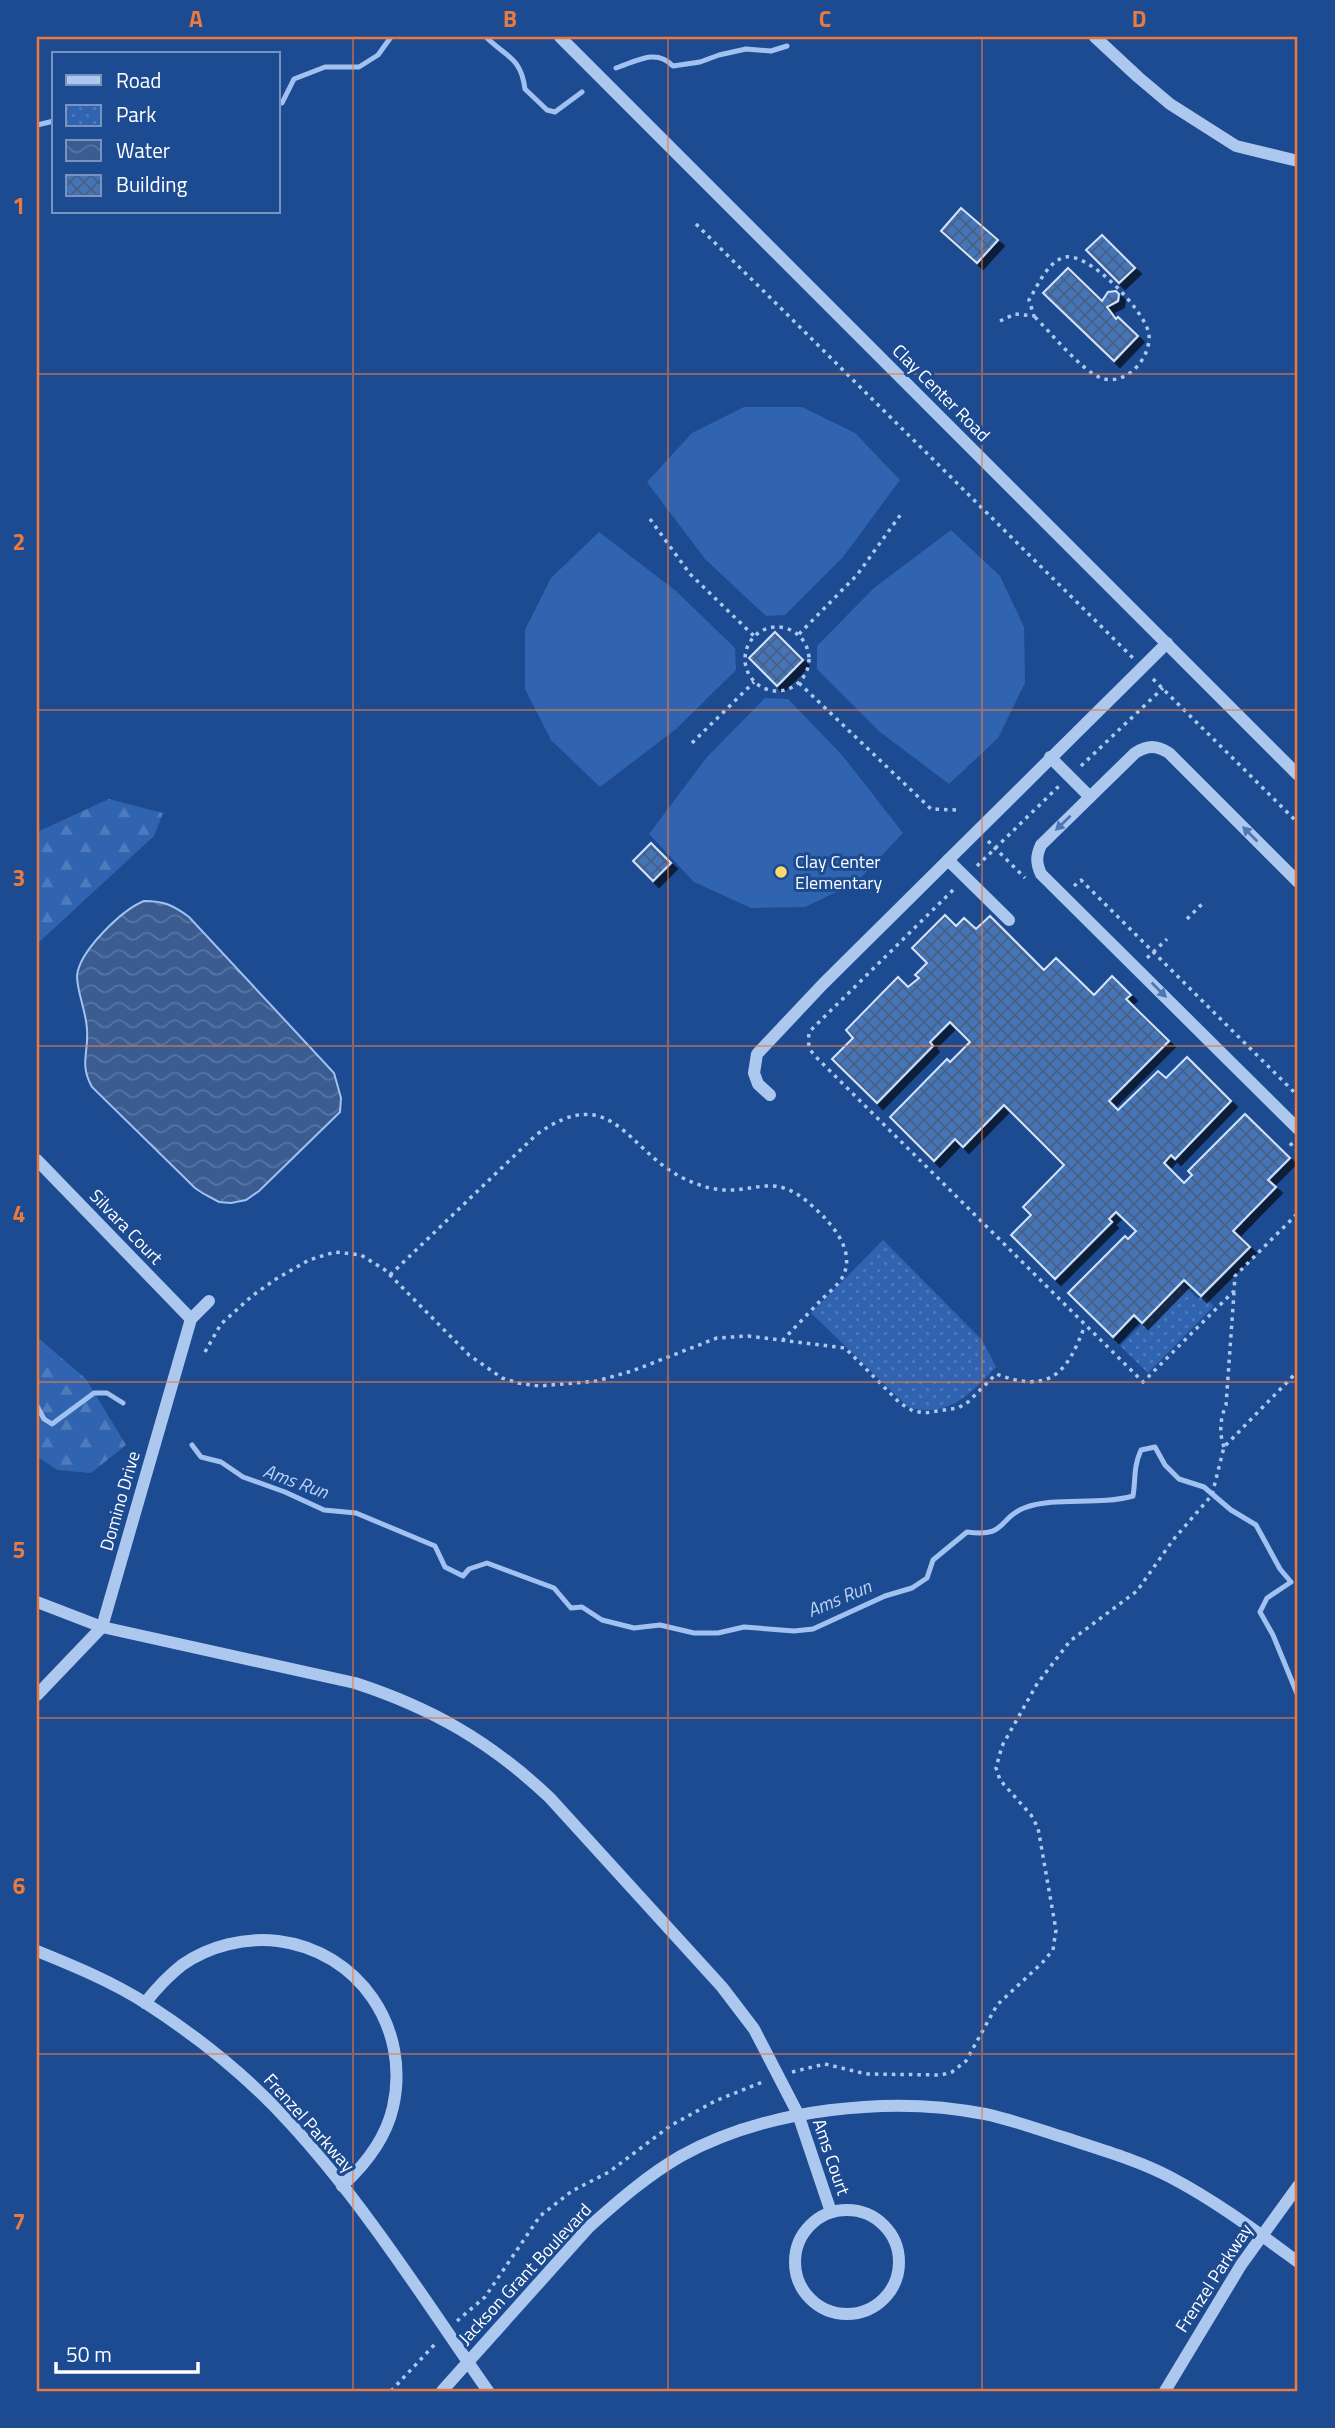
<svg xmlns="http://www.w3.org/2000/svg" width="1335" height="2428" font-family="'Titillium Web',sans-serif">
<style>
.grass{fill:#3064b0}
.forest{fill:url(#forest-firs)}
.park{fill:url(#park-dots)}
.water{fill:url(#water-waves);stroke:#a1c2f0;stroke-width:2}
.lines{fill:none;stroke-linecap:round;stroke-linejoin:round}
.stream{stroke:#a1c2f0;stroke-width:5}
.building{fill:url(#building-cross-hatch);stroke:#d3e3fa;stroke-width:2;filter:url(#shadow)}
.path{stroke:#adc8ee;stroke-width:3.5;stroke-dasharray:3.5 5;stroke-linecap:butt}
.minor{stroke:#adc8ee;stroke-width:12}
.oneway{fill:#4f77b2}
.grid{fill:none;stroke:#ed7a3d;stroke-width:2;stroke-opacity:0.55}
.poi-dot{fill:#feda6c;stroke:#1d4b92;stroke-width:2.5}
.labels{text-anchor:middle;stroke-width:6;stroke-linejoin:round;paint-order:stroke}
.street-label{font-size:18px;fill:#fff;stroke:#1d4b92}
.poi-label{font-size:18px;fill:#fff;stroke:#1d4b92;text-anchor:start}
.water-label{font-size:19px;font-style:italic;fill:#bad2f5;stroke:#1d4b92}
.neatline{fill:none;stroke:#ed7a3d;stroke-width:2.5}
.grid-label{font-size:23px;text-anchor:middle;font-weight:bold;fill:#ed7a3d}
</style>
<defs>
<pattern id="forest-firs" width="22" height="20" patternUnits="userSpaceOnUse" patternTransform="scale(1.75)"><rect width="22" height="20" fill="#3064b0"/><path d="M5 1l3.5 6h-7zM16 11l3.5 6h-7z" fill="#4f7bbc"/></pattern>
<pattern id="park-dots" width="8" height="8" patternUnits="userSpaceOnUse" patternTransform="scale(1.75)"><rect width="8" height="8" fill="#3064b0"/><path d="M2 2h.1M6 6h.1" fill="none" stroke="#4f7bbc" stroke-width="1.8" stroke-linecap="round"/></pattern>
<pattern id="water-waves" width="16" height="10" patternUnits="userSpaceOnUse" patternTransform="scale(1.75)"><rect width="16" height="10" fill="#3b5c90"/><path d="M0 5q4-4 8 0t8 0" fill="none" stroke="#5874a1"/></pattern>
<pattern id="building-cross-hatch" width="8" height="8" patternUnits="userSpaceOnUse" patternTransform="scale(1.75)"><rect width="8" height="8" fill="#4574b9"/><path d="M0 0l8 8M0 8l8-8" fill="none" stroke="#486082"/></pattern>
<filter id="shadow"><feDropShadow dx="6" dy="6" stdDeviation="0" flood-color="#0009"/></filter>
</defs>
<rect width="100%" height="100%" fill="#1d4b92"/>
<g class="grass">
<path d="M744,407H802L855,433L900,480L843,557L785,615L766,616L705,559L647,482L692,433Z"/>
<path d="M951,530L1000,576L1024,627L1025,683L998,738L949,784L880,732L817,669V646L874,588Z"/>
<path d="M599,532L676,591L735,648L736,670L676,729L600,787L551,740L525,689V630L551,578Z"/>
<path d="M765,698L788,699L842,755L903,833L857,882L805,907L751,908L694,882L649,834L707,757Z"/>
</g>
<g class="forest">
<path d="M109,799L163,813L154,836L37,944V832Z"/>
<path d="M37,1337L86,1379L126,1445L91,1473L57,1470L37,1456Z"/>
</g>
<g class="park">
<path d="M883,1240L982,1340L996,1367C970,1394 949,1419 908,1407L811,1313Z"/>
<path d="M1182,1283L1198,1299L1203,1295L1214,1306L1148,1373L1120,1346Z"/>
</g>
<path class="water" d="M144,901C164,901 173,905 189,917L334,1073L341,1098L340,1112L259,1191L246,1200L231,1203L219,1202L204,1194L195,1188L92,1087C79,1064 89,1052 87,1029C86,1011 77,992 77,976C79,951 122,910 144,901Z"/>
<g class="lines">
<g class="stream">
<path d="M486,37C506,57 521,57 525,89L547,110L555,112L582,92"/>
<path d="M616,68C637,61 656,48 673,66L700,62L719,55L746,49L771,51L787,46"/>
<path d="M278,103H282L294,79L325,67H359L378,55L391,37"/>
<path d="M37,125L54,121"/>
<path d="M37,1406L44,1419L52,1424L94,1393H107L123,1403"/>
<path d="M192,1445L201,1457L221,1462L243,1477L285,1492L324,1510L356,1513L435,1546L445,1567L463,1576L469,1569L487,1563L554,1588L571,1608L582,1607L602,1620L634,1628L660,1625L694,1633H718L744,1627L794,1631L813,1629L885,1596L912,1588L927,1578L933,1560L967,1532C1007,1538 998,1518 1024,1508C1056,1496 1097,1506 1133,1496C1136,1478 1133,1468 1141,1450L1155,1447L1165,1465L1179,1479L1204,1487L1231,1510L1256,1525L1280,1569L1291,1582L1267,1598L1260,1612L1273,1635L1298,1696"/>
</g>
</g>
<g class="building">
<path d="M961,208L998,240L977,263L941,231Z"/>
<path d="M1102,235L1135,268L1119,283L1086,250Z"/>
<path d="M1068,268L1102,301L1108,292L1116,291L1119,294L1118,301L1107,307L1116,319L1118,317L1138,336L1114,361L1043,293Z"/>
<path d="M775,632L803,660L777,686L749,658Z"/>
<path d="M651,843L671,863L653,881L633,861Z"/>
<path d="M945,915L956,926L964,918L976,929L990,916L1044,970L1056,958L1094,995L1112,976L1131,995L1126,999L1169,1041L1109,1101L1118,1110L1158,1071L1166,1078L1187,1057L1231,1101L1175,1159L1171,1155L1164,1163L1184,1183L1192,1175L1188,1171L1245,1114L1290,1158L1268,1180L1276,1187L1233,1231L1250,1247L1201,1296L1184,1280L1142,1323L1134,1315L1113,1337L1068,1293L1125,1236L1128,1239L1136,1231L1116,1212L1109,1219L1112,1222L1055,1279L1011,1235L1031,1215L1023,1207L1064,1165L1004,1105L963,1147L955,1139L934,1161L890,1117L947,1059L950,1062L970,1042L950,1022L930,1042L933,1046L877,1103L832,1059L853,1038L846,1030L898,977L908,987L919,978L915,975L927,963L912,948Z"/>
</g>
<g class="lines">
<g class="path">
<path d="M696,224L1133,658"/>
<path d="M1000,321L1015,314L1034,316L1029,300C1038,285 1046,265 1062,258C1085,247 1147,312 1149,335C1151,358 1126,387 1101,378C1082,371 1050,332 1034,316"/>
<path d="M650,519L690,574L754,636"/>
<circle cx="777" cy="659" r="32"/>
<path d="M799,634L857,575L901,514"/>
<path d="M1153,679L1298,823"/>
<path d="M799,683L931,809L957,810"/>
<path d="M692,743L754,682"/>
<path d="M1081,766L1163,688"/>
<path d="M988,841L1025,878"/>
<path d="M977,866L1059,786"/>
<path d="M1074,886L1081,880L1298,1096"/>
<path d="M953,890L810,1031C807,1040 808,1047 814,1055L1143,1382L1234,1291L1235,1276L1298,1213"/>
<path d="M1187,919L1204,902"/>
<path d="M1147,958L1167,939"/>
<path d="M1290,1143L1298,1152"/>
<path d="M390,1275L536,1135C613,1079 627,1152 685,1179C698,1185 712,1190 726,1190C742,1191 758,1185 774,1186C795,1188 809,1203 823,1216C838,1232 855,1255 842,1278C837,1286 827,1294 820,1301C808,1314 795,1327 783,1340"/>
<path d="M205,1352L221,1324L252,1296L276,1279L309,1260L335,1252L361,1255L385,1270L469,1355L502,1378L518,1383L539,1386L597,1381L632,1371L717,1338L748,1336L845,1348L900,1403L913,1411L925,1413L958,1408L968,1402L996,1374C1050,1394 1067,1374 1085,1325"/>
<path d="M1224,1447C1219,1433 1220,1419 1226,1405L1234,1293"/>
<path d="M792,2072L825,2064L866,2074L941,2075L952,2072L966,2061L997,2005L1042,1963L1053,1950L1056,1930L1038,1828L1031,1815L1000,1780L996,1768L1002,1746L1037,1684L1070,1641L1137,1591L1173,1540L1212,1495L1224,1447L1298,1371"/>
<path d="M457,2321L485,2297L540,2216L572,2191L609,2172L670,2126L715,2101L765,2081"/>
<path d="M391,2391L437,2342"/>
</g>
<g class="minor">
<path d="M560,37L1298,775"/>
<path d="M1095,37L1138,77L1170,104L1236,146L1298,161"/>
<path d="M1050,757L1090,797"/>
<path d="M948,860L1009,920"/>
<path d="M1298,882L1169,753C1156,745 1148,745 1135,753L1041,845C1036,856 1036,863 1041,874L1298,1129"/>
<path d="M770,1095L758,1084L754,1073L757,1054L823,984L1167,643"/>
<path d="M37,1160L191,1319"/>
<path d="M37,1602L102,1627L355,1683C432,1708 491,1742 550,1798L722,1987L754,2029L798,2114L831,2212"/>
<path d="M37,1695L102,1627L191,1319L209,1301"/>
<path d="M37,1951C74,1966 113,1982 147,2004C198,2037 248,2077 289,2122C363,2202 426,2302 488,2391"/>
<path d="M145,2003C156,1989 168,1976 182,1965C209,1946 245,1937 278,1941C358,1951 411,2027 393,2107C386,2138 365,2165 342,2186"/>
<circle cx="847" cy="2262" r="52"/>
<path d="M442,2391L589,2227C618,2201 648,2175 681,2156C766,2109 890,2095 985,2114C1013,2120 1040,2130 1066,2138C1101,2150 1138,2160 1170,2177C1216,2201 1257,2232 1298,2262"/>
<path d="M1165,2391L1241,2265L1298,2186"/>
</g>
</g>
<defs><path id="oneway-solid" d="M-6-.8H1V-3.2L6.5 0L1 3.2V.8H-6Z" transform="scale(1.75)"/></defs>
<g class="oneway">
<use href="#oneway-solid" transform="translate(1063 823) rotate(136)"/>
<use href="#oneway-solid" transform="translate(1250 834) rotate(-135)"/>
<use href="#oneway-solid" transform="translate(1159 990) rotate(45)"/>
</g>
<path class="grid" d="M353,37V2391M668,37V2391M982,37V2391M37,374H1298M37,710H1298M37,1046H1298M37,1382H1298M37,1718H1298M37,2054H1298"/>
<circle class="poi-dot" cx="781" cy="872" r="7"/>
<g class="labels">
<g class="street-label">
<text transform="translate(941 393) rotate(45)" y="6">Clay Center Road</text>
<text transform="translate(126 1227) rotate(46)" y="6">Silvara Court</text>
<text transform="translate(120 1501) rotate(-74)" y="6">Domino Drive</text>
<text transform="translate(309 2123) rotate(48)" y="6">Frenzel Parkway</text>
<text transform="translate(831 2157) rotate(71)" y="6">Ams Court</text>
<text transform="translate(525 2274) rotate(-47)" y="6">Jackson Grant Boulevard</text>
<text transform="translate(1214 2278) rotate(-57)" y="6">Frenzel Parkway</text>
</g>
<g class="poi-label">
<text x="795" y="868">Clay Center<tspan x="795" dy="21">Elementary</tspan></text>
</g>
<g class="water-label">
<text transform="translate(296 1481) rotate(20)" y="7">Ams Run</text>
<text transform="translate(839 1598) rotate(-23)" y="7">Ams Run</text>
</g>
</g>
<rect width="1335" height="2428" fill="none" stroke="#1d4b92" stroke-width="77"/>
<rect x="52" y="52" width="228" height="161" fill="#1d4b92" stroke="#7793be" stroke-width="2"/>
<rect x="66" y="75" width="35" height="10" fill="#adc8ee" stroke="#7793be" stroke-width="2"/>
<text x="116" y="88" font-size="21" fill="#ffffff">Road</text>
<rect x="66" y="105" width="35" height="21" fill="url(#park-dots)" stroke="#7793be" stroke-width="2"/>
<text x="116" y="122" font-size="21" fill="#ffffff">Park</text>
<rect x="66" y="140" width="35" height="21" fill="url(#water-waves)" stroke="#7793be" stroke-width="2"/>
<text x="116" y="158" font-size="21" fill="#ffffff">Water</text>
<rect x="66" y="175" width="35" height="21" fill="url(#building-cross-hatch)" stroke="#7793be" stroke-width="2"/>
<text x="116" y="192" font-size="21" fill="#ffffff">Building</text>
<path d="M56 2362v10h142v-10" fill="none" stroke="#ffffff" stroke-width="3.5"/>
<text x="66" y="2362" font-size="21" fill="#ffffff" stroke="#1d4b92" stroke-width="5" paint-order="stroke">50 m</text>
<rect x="38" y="38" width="1258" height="2352" class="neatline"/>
<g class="grid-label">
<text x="196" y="27">A</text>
<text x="510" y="27">B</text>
<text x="825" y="27">C</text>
<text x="1139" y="27">D</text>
<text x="19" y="214">1</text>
<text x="19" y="550">2</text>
<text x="19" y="886">3</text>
<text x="19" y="1222">4</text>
<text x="19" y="1558">5</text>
<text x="19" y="1894">6</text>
<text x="19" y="2230">7</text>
</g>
</svg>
